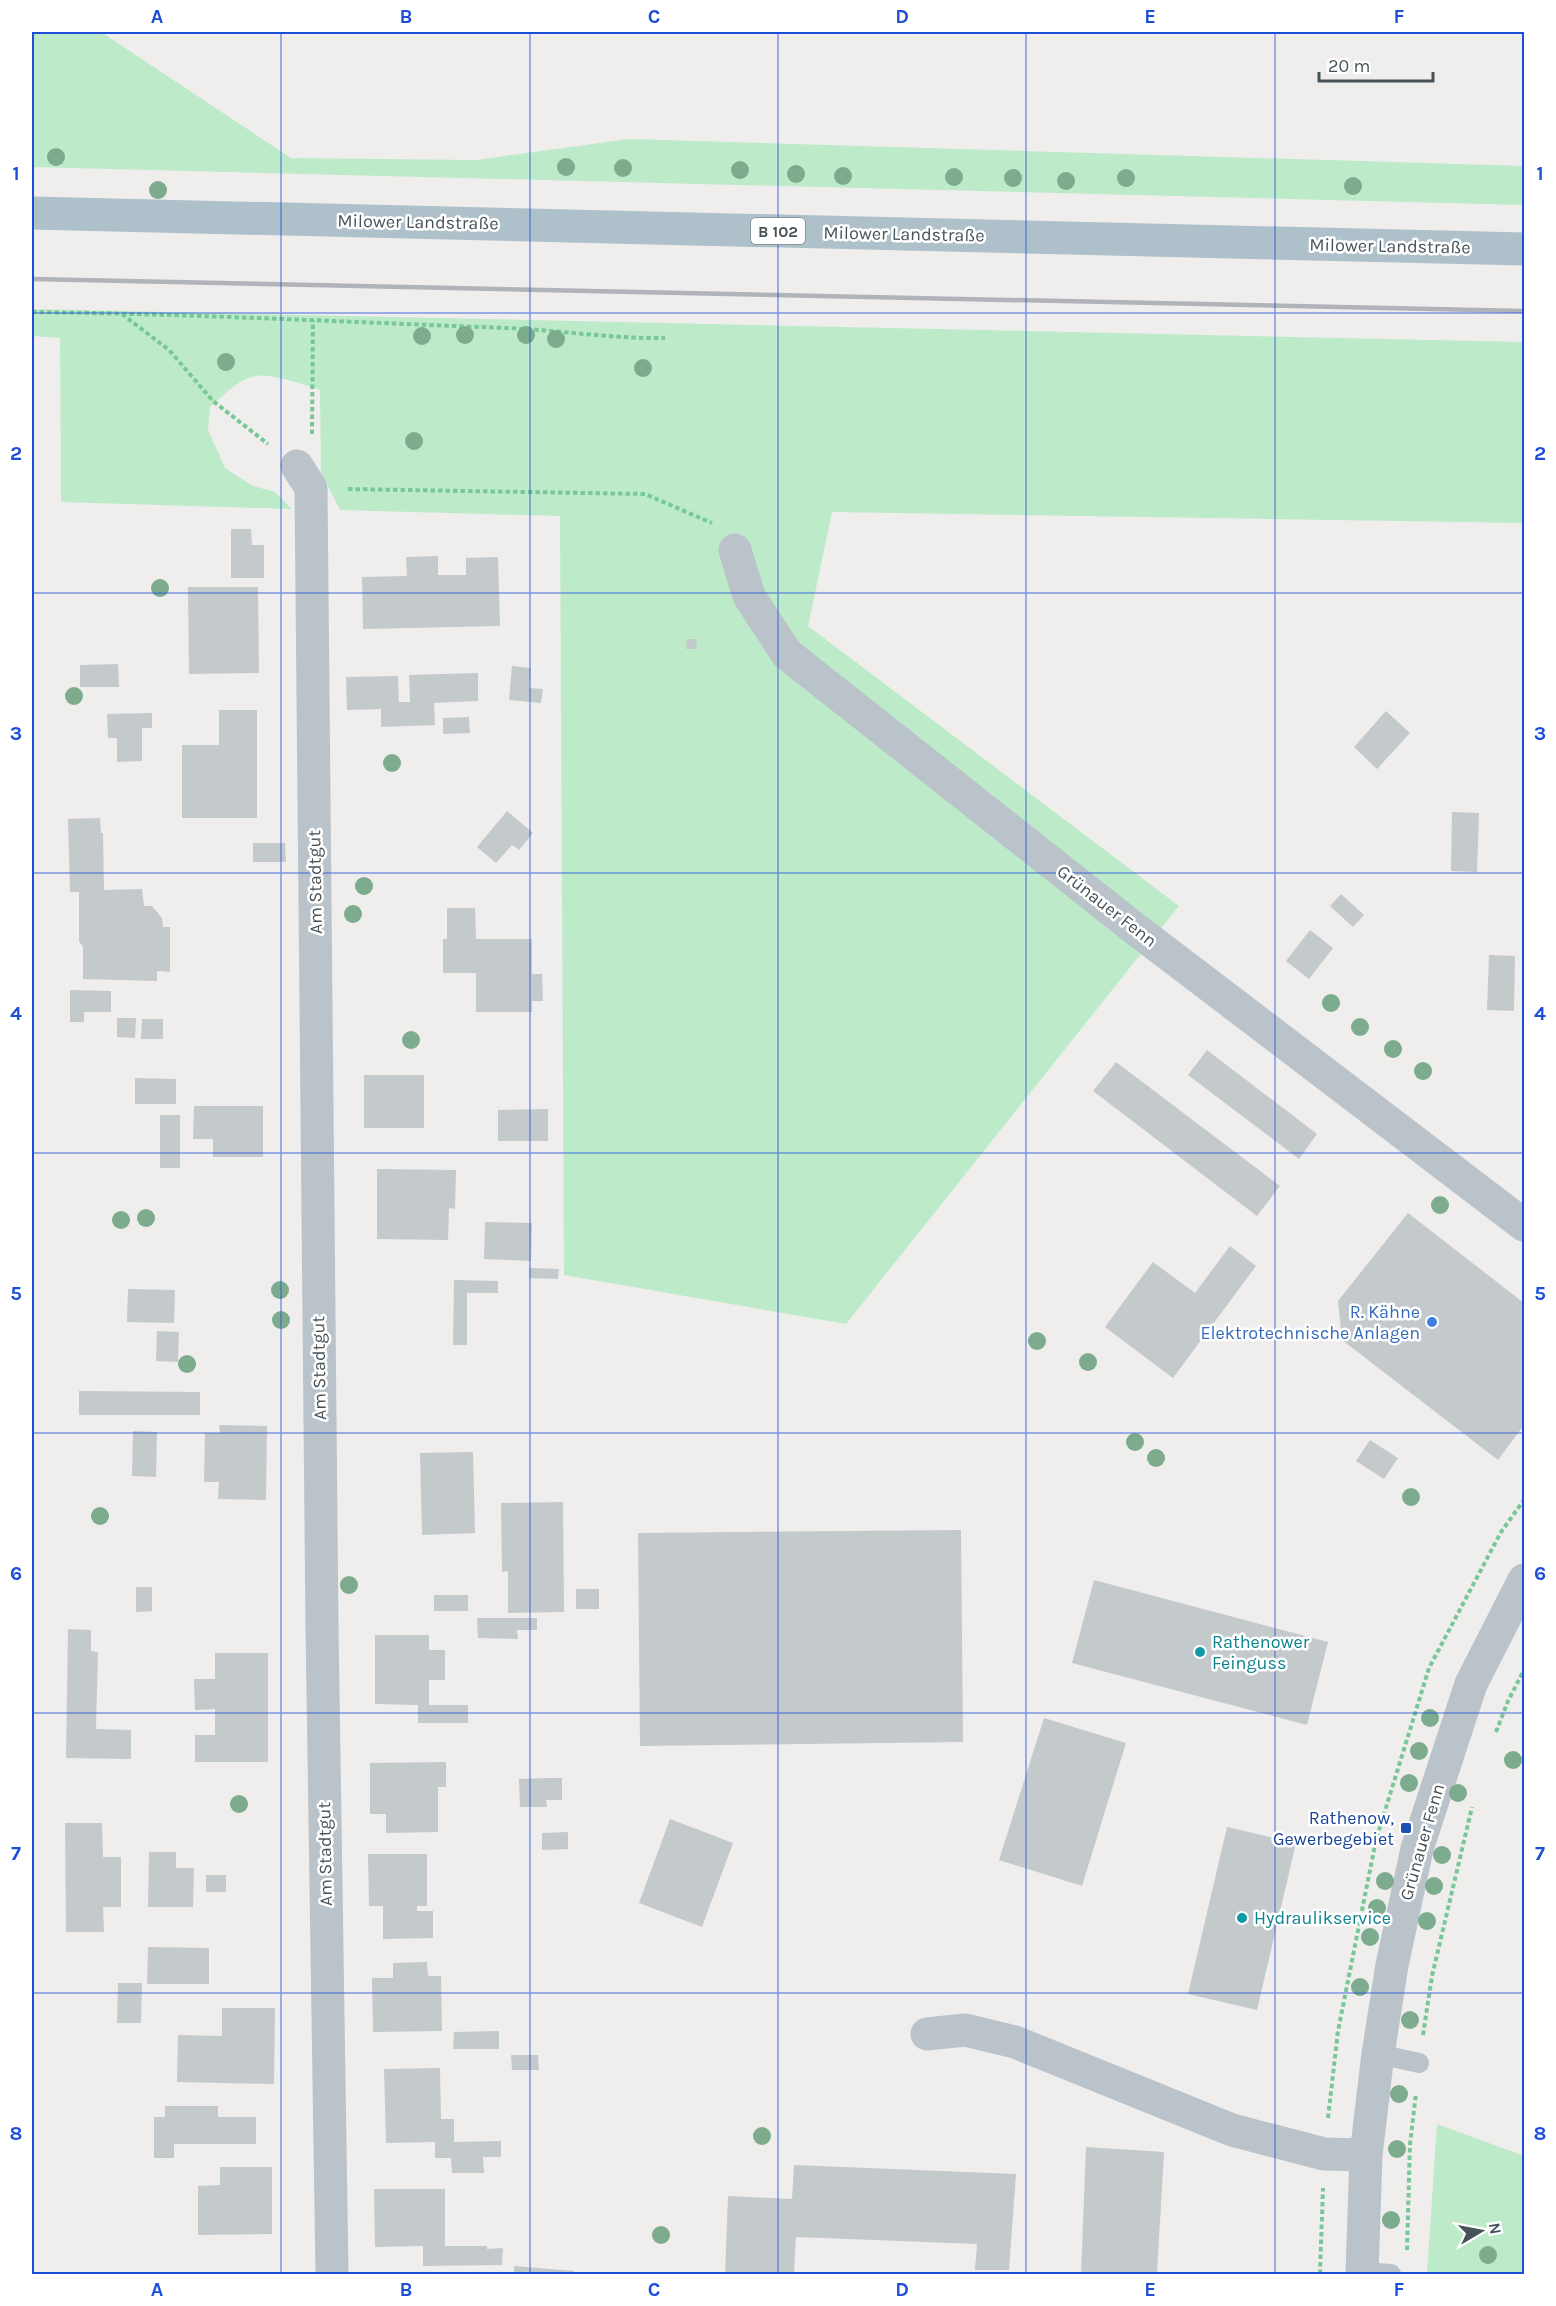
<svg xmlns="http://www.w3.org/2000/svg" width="1556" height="2306" font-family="Karla,sans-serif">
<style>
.green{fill:#bdebc9}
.building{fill:#c4c9cc}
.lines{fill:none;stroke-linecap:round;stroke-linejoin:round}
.path{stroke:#78c796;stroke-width:4;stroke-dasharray:4.5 3;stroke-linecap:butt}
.lane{stroke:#b9c3c9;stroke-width:20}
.street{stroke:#b9c3c9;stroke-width:33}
.primary{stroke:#aec0ca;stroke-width:33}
.rail{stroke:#b0b3b7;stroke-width:4.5}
.tree{fill:#7cab8d}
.grid{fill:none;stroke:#1d4ed8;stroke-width:1.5;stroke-opacity:0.55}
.shop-dot{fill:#3f7fe0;stroke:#fff;stroke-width:2}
.culture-dot{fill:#0f9aa8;stroke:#fff;stroke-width:2}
.transit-dot{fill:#1a4fb4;stroke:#fff;stroke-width:2}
.labels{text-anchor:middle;stroke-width:5;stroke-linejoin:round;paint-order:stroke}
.shield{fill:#fff;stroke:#7e878b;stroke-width:1.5}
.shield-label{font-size:16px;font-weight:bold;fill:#475359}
.street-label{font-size:18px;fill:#475359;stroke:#fff}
.shop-label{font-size:18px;fill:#366cbe;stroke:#fff;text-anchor:end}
.culture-label{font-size:18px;fill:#0d838f;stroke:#fff;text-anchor:start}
.transit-label{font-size:18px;fill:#164399;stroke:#fff;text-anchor:end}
.neatline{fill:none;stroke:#1d4ed8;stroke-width:2}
.grid-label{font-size:20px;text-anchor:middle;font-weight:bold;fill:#1d4ed8}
</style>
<rect width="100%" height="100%" fill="#f0eded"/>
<g class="green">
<path d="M32,32H101L291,158L476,160L629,139L1524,166V205L32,167Z"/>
<path d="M32,309L1524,342V523L832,512L808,626L1179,906L846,1324L564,1275L560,516L340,510L321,472L320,390C306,385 271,373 256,376C238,379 223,396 210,407L208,430L225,468L253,486L275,492L292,509L61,502L60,338L32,336Z"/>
<path d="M1437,2124L1524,2156V2274H1427Z"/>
</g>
<g class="building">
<path d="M231,529H251L252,545H264V578H231Z"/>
<path d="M438,556V575H466V558L498,557L500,626L363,629L362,577L407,576L406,557Z"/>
<path d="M188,587H258L259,673L189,674Z"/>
<path d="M687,639H696L697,649H686Z"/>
<path d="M118,664L119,687H80V665Z"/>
<path d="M512,666L531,668L529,688L543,689L541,703L509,700Z"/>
<path d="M478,673V701L434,703L435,725L381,727V709L347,710L346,677L398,676L399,702H410L409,675Z"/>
<path d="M219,710H257V818H182V745H219Z"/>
<path d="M1386,711L1410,733L1377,769L1354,747Z"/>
<path d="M152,713V728H142V761L117,762V738H108L107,714Z"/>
<path d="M469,717L470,733L443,734V718Z"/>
<path d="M507,811L533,833L519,850L512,845L496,863L477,847Z"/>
<path d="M1452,812L1479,813L1477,872L1451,871Z"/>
<path d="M100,818L101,833H103L104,890L142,889L144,906H152L162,918L163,927H170V972L157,971V981L83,979V947L79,941V892H70L68,819Z"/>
<path d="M253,843H285L286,862H253Z"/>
<path d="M1341,894L1364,915L1353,927L1330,906Z"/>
<path d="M447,908H475L476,939H532V974H542L543,1001H532V1012H476V973H443V939H447Z"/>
<path d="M1310,930L1333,948L1309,979L1286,961Z"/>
<path d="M1489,955L1515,956L1514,1011L1487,1010Z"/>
<path d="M70,990L111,991V1012H84V1022H70Z"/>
<path d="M117,1018H136L135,1038L117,1037Z"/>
<path d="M142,1019H163V1039H141Z"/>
<path d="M1207,1050L1317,1134L1299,1159L1188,1075Z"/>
<path d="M1116,1062L1280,1186L1257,1216L1093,1091Z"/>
<rect x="364" y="1075" width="60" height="53"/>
<path d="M135,1078L176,1079V1104H135Z"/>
<path d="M194,1106H263V1157H213V1139H193Z"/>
<path d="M548,1109V1141H498V1110Z"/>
<rect x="160" y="1115" width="20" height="53"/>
<path d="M377,1169L456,1170L455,1209L449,1208L448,1240L377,1239Z"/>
<path d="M1408,1213L1524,1303V1425L1498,1460L1342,1340L1338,1301Z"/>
<path d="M485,1222L532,1223L531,1261L484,1259Z"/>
<path d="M1230,1246L1256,1266L1173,1378L1105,1327L1153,1262L1195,1293Z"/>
<path d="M529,1268L559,1269L558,1279L529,1278Z"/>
<path d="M454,1280L498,1281V1293H467V1345H453Z"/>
<path d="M128,1289L175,1290L174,1323L127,1322Z"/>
<path d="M157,1331L179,1332L178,1362L156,1361Z"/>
<path d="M79,1391L200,1392V1415H79Z"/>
<path d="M219,1425L267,1426L266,1500L218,1499L219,1482H204L205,1433H220Z"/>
<path d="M133,1431L157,1432L156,1477L132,1476Z"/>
<path d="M1370,1440L1398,1458L1384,1479L1356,1461Z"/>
<path d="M473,1452L475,1533L422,1535L420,1453Z"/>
<path d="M563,1502L564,1612L508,1613V1571L502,1572L501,1503Z"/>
<path d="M961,1530L963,1742L640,1746L638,1533Z"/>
<path d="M1094,1580L1328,1642L1307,1725L1072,1663Z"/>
<path d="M136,1587H152V1611L136,1612Z"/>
<rect x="576" y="1589" width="23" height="20"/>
<rect x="434" y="1595" width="34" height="16"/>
<path d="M477,1618H537V1630H517L518,1639L478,1638Z"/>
<path d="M68,1629L91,1630V1651L98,1652L96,1729L131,1730V1759L66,1758Z"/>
<path d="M375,1635H429V1650H445V1680H429V1705H468V1723H418V1705L375,1704Z"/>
<path d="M215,1653H268V1762H195V1735H215V1709L195,1710L194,1679H215Z"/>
<path d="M1044,1718L1126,1743L1082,1886L999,1860Z"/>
<path d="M446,1762V1787H438V1832L386,1833V1814H370V1763Z"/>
<path d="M547,1778H562V1800H546L547,1807H520L519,1779Z"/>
<path d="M670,1819L733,1843L702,1927L639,1903Z"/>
<path d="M65,1823H102L103,1857H121V1907H103L104,1932H66Z"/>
<path d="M1227,1827L1296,1843L1257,2010L1188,1994Z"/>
<path d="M568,1832V1849L542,1850V1833Z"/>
<path d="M149,1852H176V1868H194L193,1907H148Z"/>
<path d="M368,1854H427V1906H417V1911H433V1938L383,1939V1906H369Z"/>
<rect x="206" y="1875" width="20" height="17"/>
<path d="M148,1947L209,1948V1984H147Z"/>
<path d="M427,1962L428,1976H441L442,2031L373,2032L372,1978H393V1963Z"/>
<path d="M118,1983H142L141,2023H117Z"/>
<path d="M222,2008H275L274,2084L177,2082L178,2035L222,2036Z"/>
<path d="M499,2031V2049H453L454,2032Z"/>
<path d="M511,2055H538L539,2070H512Z"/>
<path d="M440,2068L441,2119H454V2142L501,2141V2157H483L484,2173H452L451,2158H435V2142L386,2143L384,2069Z"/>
<path d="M165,2106H218V2117H256V2144H174V2158H154V2117H165Z"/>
<path d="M1086,2147L1164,2152L1157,2274H1081Z"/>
<path d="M794,2165L1016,2174L1009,2270H975L977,2244L796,2237L794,2274H725L728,2196L792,2199Z"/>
<path d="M220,2167H272V2234L198,2235V2186L220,2185Z"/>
<path d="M374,2189H445V2246H487V2249L503,2248L502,2265L423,2266V2246L375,2247Z"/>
<path d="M514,2266L574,2271V2274H514Z"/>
</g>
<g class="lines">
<g class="path">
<path d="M32,312C190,314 348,322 506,328C559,330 612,339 665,338"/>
<path d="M122,314L169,350L213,401L268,444"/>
<path d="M312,434L313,320"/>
<path d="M348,489L645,494L712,523"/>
<path d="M1496,1732L1508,1701L1524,1670"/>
<path d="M1423,2035L1432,1976L1472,1807"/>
<path d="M1328,2118L1338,2031L1376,1840L1429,1668L1501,1532L1524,1500"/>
<path d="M1407,2250L1410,2144L1416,2093"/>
<path d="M1320,2274L1323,2188"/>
</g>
<g class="lane">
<path d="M1378,2054L1419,2063"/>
<path d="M1362,2272L1391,2274"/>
</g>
<g class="street">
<path d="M297,466L311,488L322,1627L332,2274"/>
<path d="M735,550L749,596L787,654L1134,928L1524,1225"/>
<path d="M927,2034L965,2030L1015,2042L1232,2130L1324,2154L1366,2155"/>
<path d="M1362,2274L1366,2155L1378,2054L1392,1965L1417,1849L1471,1684L1524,1580"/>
</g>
<path class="primary" d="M32,213L1524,249"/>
<path class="rail" d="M32,279L1524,311"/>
</g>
<g class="tree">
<circle cx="56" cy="157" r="9"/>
<circle cx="566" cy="167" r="9"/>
<circle cx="623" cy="168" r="9"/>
<circle cx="740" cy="170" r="9"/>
<circle cx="796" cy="174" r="9"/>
<circle cx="843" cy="176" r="9"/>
<circle cx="954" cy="177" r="9"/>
<circle cx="1013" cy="178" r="9"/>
<circle cx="1126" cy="178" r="9"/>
<circle cx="1066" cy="181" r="9"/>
<circle cx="1353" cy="186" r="9"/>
<circle cx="158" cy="190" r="9"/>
<circle cx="465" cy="335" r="9"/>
<circle cx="526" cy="335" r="9"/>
<circle cx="422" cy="336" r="9"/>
<circle cx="556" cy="339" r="9"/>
<circle cx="226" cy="362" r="9"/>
<circle cx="643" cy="368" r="9"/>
<circle cx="414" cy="441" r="9"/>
<circle cx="160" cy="588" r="9"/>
<circle cx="74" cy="696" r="9"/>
<circle cx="392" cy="763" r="9"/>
<circle cx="364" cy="886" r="9"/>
<circle cx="353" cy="914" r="9"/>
<circle cx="1331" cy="1003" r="9"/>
<circle cx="1360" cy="1027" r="9"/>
<circle cx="411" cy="1040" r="9"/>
<circle cx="1393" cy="1049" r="9"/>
<circle cx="1423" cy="1071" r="9"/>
<circle cx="1440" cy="1205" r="9"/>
<circle cx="146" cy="1218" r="9"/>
<circle cx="121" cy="1220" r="9"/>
<circle cx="280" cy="1290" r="9"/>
<circle cx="281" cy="1320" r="9"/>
<circle cx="1037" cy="1341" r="9"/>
<circle cx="1088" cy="1362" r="9"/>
<circle cx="187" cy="1364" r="9"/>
<circle cx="1135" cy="1442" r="9"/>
<circle cx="1156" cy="1458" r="9"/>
<circle cx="1411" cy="1497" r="9"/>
<circle cx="100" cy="1516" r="9"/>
<circle cx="349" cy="1585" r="9"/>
<circle cx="1430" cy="1718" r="9"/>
<circle cx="1419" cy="1751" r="9"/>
<circle cx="1513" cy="1760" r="9"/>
<circle cx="1409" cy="1783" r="9"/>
<circle cx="1458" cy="1793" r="9"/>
<circle cx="239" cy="1804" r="9"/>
<circle cx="1442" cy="1855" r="9"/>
<circle cx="1385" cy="1881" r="9"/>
<circle cx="1434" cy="1886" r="9"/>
<circle cx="1377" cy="1908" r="9"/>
<circle cx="1427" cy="1921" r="9"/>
<circle cx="1370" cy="1937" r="9"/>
<circle cx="1360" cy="1987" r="9"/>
<circle cx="1410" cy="2020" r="9"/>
<circle cx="1399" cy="2094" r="9"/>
<circle cx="762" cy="2136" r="9"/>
<circle cx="1397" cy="2149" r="9"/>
<circle cx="1391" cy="2220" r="9"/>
<circle cx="661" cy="2235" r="9"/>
<circle cx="1488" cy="2255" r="9"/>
</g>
<path class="grid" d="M281,32V2274M530,32V2274M778,32V2274M1026,32V2274M1275,32V2274M32,313H1524M32,593H1524M32,873H1524M32,1153H1524M32,1433H1524M32,1713H1524M32,1993H1524"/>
<circle class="shop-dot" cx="1432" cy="1322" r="6"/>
<g class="culture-dot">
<circle cx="1200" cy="1652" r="6"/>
<circle cx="1242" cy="1918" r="6"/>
</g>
<rect class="transit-dot" x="1400" y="1822" width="12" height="12" rx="3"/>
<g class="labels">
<rect class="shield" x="751" y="218" width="54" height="26" rx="4.5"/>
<g class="shield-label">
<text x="778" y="237">B 102</text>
</g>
<g class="street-label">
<text transform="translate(418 222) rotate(1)" y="6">Milower Landstraße</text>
<text transform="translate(904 234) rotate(1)" y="6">Milower Landstraße</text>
<text transform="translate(1390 246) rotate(1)" y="6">Milower Landstraße</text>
<text transform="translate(315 882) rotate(-91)" y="6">Am Stadtgut</text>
<text transform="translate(1107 906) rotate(38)" y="6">Grünauer Fenn</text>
<text transform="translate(319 1368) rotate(-91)" y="6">Am Stadtgut</text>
<text transform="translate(1422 1842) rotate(-74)" y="6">Grünauer Fenn</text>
<text transform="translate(325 1854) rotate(-91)" y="6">Am Stadtgut</text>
</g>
<g class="shop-label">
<text x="1420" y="1318">R. Kähne<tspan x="1420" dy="21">Elektrotechnische Anlagen</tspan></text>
</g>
<g class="culture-label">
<text x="1212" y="1648">Rathenower<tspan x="1212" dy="21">Feinguss</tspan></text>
<text x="1254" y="1924">Hydraulikservice</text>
</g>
<g class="transit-label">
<text x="1394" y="1824">Rathenow,<tspan x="1394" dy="21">Gewerbegebiet</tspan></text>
</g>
</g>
<rect width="1556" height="2306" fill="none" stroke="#ffffff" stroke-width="66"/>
<g transform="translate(1481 2231) rotate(80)" stroke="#ffffff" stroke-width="4.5" paint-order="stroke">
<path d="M0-4.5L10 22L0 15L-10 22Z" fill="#475359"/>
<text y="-9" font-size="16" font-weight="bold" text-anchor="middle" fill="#475359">N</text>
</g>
<path d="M1319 72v9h114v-9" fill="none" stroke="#475359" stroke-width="3"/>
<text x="1328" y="72" font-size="18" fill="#475359" stroke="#ffffff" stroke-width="4.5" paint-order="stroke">20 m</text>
<rect x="33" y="33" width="1490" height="2240" class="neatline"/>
<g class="grid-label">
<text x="157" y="23">A</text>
<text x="406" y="23">B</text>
<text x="654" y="23">C</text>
<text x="902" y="23">D</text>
<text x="1150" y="23">E</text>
<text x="1399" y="23">F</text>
<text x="16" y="180">1</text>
<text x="1540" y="180">1</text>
<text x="16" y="460">2</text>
<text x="1540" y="460">2</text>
<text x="16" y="740">3</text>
<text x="1540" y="740">3</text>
<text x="16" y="1020">4</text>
<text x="1540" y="1020">4</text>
<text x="16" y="1300">5</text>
<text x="1540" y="1300">5</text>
<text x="16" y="1580">6</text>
<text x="1540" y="1580">6</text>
<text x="16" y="1860">7</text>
<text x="1540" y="1860">7</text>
<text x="16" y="2140">8</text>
<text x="1540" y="2140">8</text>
<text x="157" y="2296">A</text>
<text x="406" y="2296">B</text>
<text x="654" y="2296">C</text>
<text x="902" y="2296">D</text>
<text x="1150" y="2296">E</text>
<text x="1399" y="2296">F</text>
</g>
</svg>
